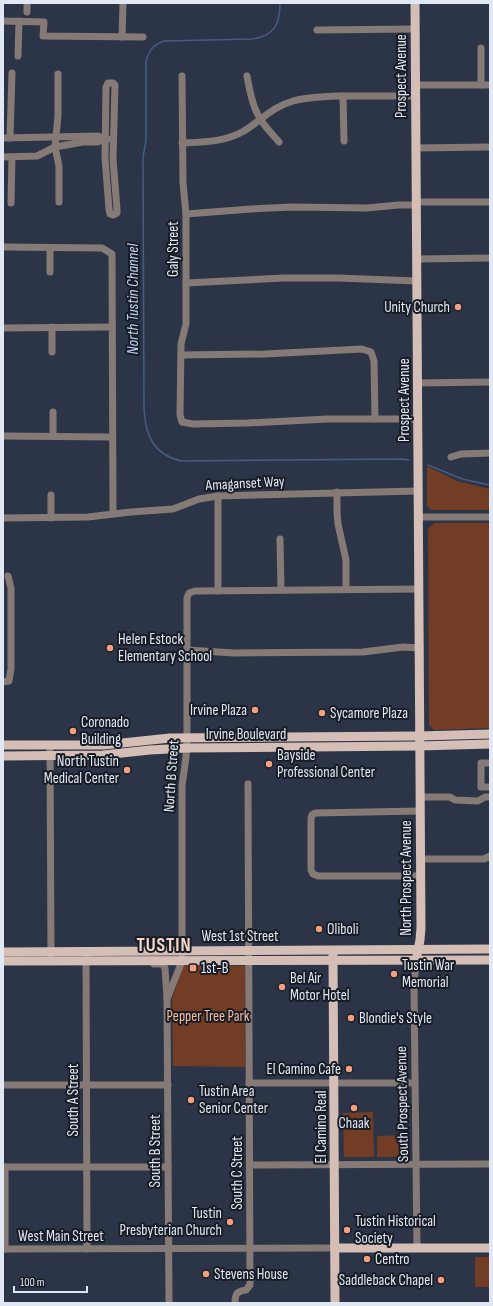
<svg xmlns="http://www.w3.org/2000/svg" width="493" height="1306" font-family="'Sofia Sans Condensed',sans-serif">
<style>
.green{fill:#723c25}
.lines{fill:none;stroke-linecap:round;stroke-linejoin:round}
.stream{stroke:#465c85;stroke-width:1.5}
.minor{stroke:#857a75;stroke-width:7}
.major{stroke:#d5beb5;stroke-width:9}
.poi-dot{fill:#f2a07f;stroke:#181d25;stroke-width:1.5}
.labels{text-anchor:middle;stroke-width:4;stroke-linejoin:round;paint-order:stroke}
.street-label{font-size:15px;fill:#e1e8f4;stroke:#181d25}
.poi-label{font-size:15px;fill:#e1e8f4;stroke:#181d25;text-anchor:start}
.park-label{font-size:15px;fill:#f7b9a0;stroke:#181d25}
.water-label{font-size:16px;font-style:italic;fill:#bed2f5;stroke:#181d25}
.district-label{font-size:19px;font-weight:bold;letter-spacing:1px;fill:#f6d6c9;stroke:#181d25}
</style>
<rect width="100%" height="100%" fill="#2b3547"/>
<g class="green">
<path d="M427,466L457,481L490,489V510H431L427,506Z"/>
<path d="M434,523H490V728L434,730L429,725L428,529Z"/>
<path d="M183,966H245V1067L173,1066L172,998Z"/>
<path d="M373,1112L374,1157H344L343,1113Z"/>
<path d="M408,1135L409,1157H377V1136Z"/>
<rect x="475" y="1257" width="15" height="30"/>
</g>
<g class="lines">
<g class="stream">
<path d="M280,3C280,25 274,36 252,39L164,41C153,45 148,51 146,62V141L143,157L144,408C145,435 153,454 181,461L401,459L409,460"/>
<path d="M428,465L462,479L490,485"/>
</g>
<g class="minor">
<path d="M27,3V12"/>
<path d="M3,21L44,22L43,36L143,37"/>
<path d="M317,30L415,29"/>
<path d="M122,37L123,3"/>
<path d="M481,48V85"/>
<path d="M18,56L19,21"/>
<path d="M58,74V116L55,147L59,166V202"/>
<path d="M182,76L183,183L186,214V324L181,344L180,415L182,422L193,424L247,423L328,419H418"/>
<path d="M247,76C250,92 253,110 263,123C268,130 274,136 279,142"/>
<path d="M108,83H113L115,85L113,159L117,209V213L113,215L110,214L109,209L105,158L106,87Z"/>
<path d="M415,85H490"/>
<path d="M343,96L344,141"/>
<path d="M3,138L98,136L108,139"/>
<path d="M10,138L12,73"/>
<path d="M182,143C204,142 225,142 244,131C262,120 272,107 293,101C307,97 321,97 336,96C362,96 389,96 415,96"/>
<path d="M415,148L490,147"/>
<path d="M3,157L37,156L55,147L83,142H98L105,138"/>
<path d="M416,202H490"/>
<path d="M11,203L12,157"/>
<path d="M186,214L251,209L292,207L367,208L398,205H416"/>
<path d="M3,247L102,248L112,254L113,514"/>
<path d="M50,248V272"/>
<path d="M417,259L490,258"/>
<path d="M186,283L284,278H338L417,281"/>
<path d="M52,327V352"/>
<path d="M3,328L112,327"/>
<path d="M181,355L265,354L362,349L371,352L374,361L375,419"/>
<path d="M417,383L490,382"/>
<path d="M53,412V436"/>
<path d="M3,436L112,437"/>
<path d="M451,457L461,454L490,453"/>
<path d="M337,492V512L338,524L346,560V589"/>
<path d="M218,496V591"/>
<path d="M419,517H490"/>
<path d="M3,518L88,517L131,512L173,509L199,499L218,496L418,491"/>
<path d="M51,518V495"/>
<path d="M280,539L281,590"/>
<path d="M187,650L234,653L363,652L403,647L420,648"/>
<path d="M3,682L9,681L11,669V588L8,576"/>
<path d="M50,751L51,955"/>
<path d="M490,763H481V787H490"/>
<path d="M420,797H450L455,800L478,801L485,797H490"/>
<path d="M420,811L315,813L312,815L311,818V870L313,874L318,876H421"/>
<path d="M420,859H484L490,856"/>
<path d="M86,956L87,1249"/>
<path d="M416,960L414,988L417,1248"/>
<path d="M154,964H162L165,968L167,999L169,1303"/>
<path d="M167,999L182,961V786L186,757L187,738V598L189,593L195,591L419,589"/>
<path d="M249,1083H415"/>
<path d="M3,1085H168"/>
<path d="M250,1165L490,1164"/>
<path d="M3,1167H168"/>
<path d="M5,1167V1249"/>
<path d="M3,1249L335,1248"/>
<path d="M235,1303C235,1294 237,1291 246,1290L250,1285L248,784"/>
</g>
<g class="major">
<path d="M415,3L421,928L420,940L416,960"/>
<path d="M3,745H103L170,738L419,736L490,734"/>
<path d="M3,756L103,755L150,750L187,748L419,746L490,744"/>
<path d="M3,952L490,949"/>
<path d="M333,954L335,1303"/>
<path d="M3,961L490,960"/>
<path d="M335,1248H490"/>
</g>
</g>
<g class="poi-dot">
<circle cx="458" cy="307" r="4"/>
<circle cx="110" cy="648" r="4"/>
<circle cx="255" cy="710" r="4"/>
<circle cx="322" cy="713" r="4"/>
<circle cx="73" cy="731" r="4"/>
<circle cx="269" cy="764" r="4"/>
<circle cx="127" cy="770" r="4"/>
<circle cx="319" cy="929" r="4"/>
<rect x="189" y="964" width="8" height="8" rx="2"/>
<circle cx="394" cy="974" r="4"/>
<circle cx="282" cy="987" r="4"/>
<circle cx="351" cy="1018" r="4"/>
<circle cx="349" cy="1069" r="4"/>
<circle cx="191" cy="1100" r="4"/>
<circle cx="354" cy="1108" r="4"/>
<circle cx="230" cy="1222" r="4"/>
<circle cx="347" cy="1230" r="4"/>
<circle cx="367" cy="1259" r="4"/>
<circle cx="206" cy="1274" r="4"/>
<circle cx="441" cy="1280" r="4"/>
</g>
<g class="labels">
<g class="street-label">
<text transform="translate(401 76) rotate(-90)" y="5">Prospect Avenue</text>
<text transform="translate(173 249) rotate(-90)" y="5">Galy Street</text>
<text transform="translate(404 400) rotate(-90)" y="5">Prospect Avenue</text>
<text transform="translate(245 483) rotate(-3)" y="5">Amaganset Way</text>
<text x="246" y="739">Irvine Boulevard</text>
<text transform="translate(171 776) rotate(-86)" y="5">North B Street</text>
<text transform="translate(406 878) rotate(-90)" y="5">North Prospect Avenue</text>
<text x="240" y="941">West 1st Street</text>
<text transform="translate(73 1100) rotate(-90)" y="5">South A Street</text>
<text transform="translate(402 1104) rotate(-91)" y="5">South Prospect Avenue</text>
<text transform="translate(321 1127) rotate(-90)" y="5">El Camino Real</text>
<text transform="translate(155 1151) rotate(-90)" y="5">South B Street</text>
<text transform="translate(237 1173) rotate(-90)" y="5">South C Street</text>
<text x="61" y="1241">West Main Street</text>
</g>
<g class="poi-label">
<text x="450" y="312" text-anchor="end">Unity Church</text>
<text x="118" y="644">Helen Estock<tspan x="118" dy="17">Elementary School</tspan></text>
<text x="247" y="715" text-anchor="end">Irvine Plaza</text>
<text x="330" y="718">Sycamore Plaza</text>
<text x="81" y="727">Coronado<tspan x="81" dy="17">Building</tspan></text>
<text x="277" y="760">Bayside<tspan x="277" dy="17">Professional Center</tspan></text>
<text x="119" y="766" text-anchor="end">North Tustin<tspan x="119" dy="17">Medical Center</tspan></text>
<text x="327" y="934">Oliboli</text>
<text x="402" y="970">Tustin War<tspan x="402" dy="17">Memorial</tspan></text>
<text x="201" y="973">1st-B</text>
<text x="290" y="983">Bel Air<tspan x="290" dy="17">Motor Hotel</tspan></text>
<text x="359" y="1023">Blondie's Style</text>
<text x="341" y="1074" text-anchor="end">El Camino Cafe</text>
<text x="199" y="1096">Tustin Area<tspan x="199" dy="17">Senior Center</tspan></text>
<text x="354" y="1128" text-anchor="middle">Chaak</text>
<text x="222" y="1218" text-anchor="end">Tustin<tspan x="222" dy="17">Presbyterian Church</tspan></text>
<text x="355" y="1226">Tustin Historical<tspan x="355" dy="17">Society</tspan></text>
<text x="375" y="1264">Centro</text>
<text x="214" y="1279">Stevens House</text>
<text x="433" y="1285" text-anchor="end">Saddleback Chapel</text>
</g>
<g class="park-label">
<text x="208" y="1021">Pepper Tree Park</text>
</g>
<g class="water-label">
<text transform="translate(132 299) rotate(-90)" y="6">North Tustin Channel</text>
</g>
<g class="district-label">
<text x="164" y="951">TUSTIN</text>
</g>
</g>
<rect width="493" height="1306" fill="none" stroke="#e1e8f4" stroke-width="8"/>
<path d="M14 1286v6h73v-6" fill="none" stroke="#e1e8f4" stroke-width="2"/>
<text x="20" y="1286" font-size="12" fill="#e1e8f4" stroke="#181d25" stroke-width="3" paint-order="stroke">100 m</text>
</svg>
